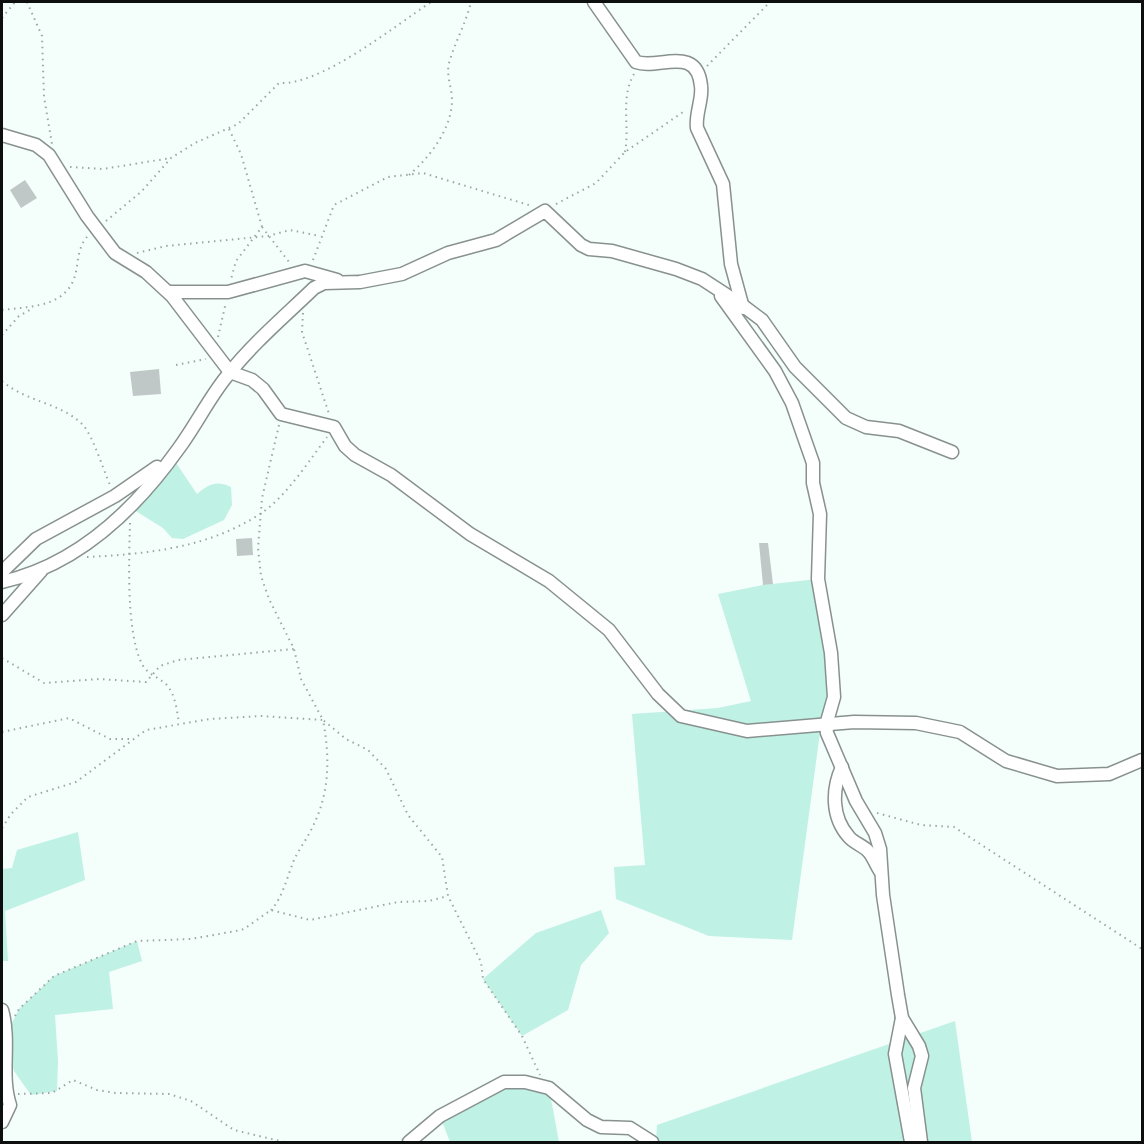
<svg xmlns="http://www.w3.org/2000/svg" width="1144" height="1144" font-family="'Noto Serif',serif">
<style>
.green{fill:#bff1e4}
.building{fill:#bfc8c6}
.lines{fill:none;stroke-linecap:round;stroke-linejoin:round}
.street-casing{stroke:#88918f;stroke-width:15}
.path{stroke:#9ea5a3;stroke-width:2;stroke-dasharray:1.5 4.5;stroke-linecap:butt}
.street{stroke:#fff;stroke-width:12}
</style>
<rect width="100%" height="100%" fill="#f4fefb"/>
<g class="green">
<path d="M172,457L197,494C209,484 217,480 231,487L232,505L224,520L183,539L172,538L163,528L131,508Z"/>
<path d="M818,579L834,697L821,725L792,940L709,936L616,899L614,867L645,865L632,714L718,708L751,701L718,594L763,585Z"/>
<path d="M78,832L85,880L5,911L8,961H2V869L12,868L17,850Z"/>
<path d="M601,910L609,933L581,965L568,1010L522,1036L483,979L536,933Z"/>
<path d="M137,941L142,961L109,972L113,1009L55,1015L58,1061L57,1091L31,1095L14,1071L7,1047L6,1035L19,1009L54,976Z"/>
<path d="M955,1021L972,1142H656L657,1125Z"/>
<path d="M504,1082L549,1088L559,1142H450L440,1116Z"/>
</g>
<g class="building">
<path d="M25,180L37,198L21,208L10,190Z"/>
<path d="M159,369L161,394L133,396L130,372Z"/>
<path d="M252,538L253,555L237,556L236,539Z"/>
<path d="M759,543H768L773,584L763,585Z"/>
</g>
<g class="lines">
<g class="street-casing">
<g id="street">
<path d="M594,2L636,62C658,70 697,44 701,86C703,99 695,114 697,128L723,184L731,264L743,308"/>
<path d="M2,135L36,145L49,155L87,216L115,253L146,272L172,296L230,372L252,380L263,389L281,414L334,427L345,446L355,455L391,475L470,534L549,581L609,630L658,694L681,716L747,731L854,722L916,723L960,732L1006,761L1057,776L1109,774L1142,760"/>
<path d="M169,292H228L305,271L337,280"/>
<path d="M721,296L775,371L792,403L813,463V483L820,514L818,579L831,653L834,697L826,725L827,733L856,801L875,833L880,849L883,895L898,995L902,1018L919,1046L922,1056L914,1088L921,1142"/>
<path d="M2,572L36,539L115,496L157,467"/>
<path d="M2,582C77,565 135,510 179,448C196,425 209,398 227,376C252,344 285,316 314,288L324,283L360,282L402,274L448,253L496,240L545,211L581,245L589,249L612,251L676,269L702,279L742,305L762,320L795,367L846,418L866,427L899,431L952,452"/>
<path d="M2,615L41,571"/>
<path d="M842,767C832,789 831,817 849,837C854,843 862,845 868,851C873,856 876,865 880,871"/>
<path d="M2,1010C11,1042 0,1075 10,1105L2,1122"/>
<path d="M902,1018L895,1054L911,1142"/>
<path d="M409,1142L440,1116L504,1082H525L549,1088L587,1120L601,1127L630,1128L652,1142"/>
</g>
</g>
<g class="path">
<path d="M27,2L42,36L44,97L52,144"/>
<path d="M2,18L15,2"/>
<path d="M707,66L770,2"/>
<path d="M229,129L241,154L262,227L236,261L231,279"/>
<path d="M625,152C630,126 620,98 634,74"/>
<path d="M70,167L103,169L171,158"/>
<path d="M409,175C429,158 452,129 452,100C452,88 446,76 449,63C455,42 466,23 471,2"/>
<path d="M556,204L596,183L625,152L686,110"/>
<path d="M106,221L142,191L171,158L195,143L238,124L279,83C320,86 395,26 431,2"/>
<path d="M262,227L289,262"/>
<path d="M137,253L166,246L268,236L290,230L320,236"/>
<path d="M313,260L334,205L388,177L423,173L532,206"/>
<path d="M2,310C35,306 72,307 77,266C78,256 81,242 88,236"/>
<path d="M303,313L302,332L329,414"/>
<path d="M2,335L19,316L33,308"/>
<path d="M218,337L226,302"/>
<path d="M176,365L206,359"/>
<path d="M2,381C28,403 60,402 83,425C93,436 103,469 110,485"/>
<path d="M279,425L262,498L258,548L261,576L269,599L294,649L301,679L323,720L346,739L368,750L386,769L408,815L442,857L448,896L481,962L483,979L522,1036L540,1075"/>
<path d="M130,523C129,559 126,633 142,664C148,676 163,678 169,688C176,698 177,712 179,723"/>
<path d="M87,557C147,554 208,548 260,514C285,498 309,461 327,437"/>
<path d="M2,658L44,683L99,679L146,682L160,666L178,660L294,649"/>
<path d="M2,732L69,718L110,739H132"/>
<path d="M877,813L921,825L954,827L1142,949"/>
<path d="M2,828L11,814L28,797L76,782L146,730L210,719L261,716L323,720C330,758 330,793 312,828C307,839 299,849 294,860C287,877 283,897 271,910"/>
<path d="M15,1016L19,1009L54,976L137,941L191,939L236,931L244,929L271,910L310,920L398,902L429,901L448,896"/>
<path d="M18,1094L52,1093L73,1080L97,1090L116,1093L169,1094L191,1101L234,1130L284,1142"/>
</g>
<use href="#street" class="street"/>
</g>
<rect width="1144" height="1144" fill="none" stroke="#0c0f0e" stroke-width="6"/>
</svg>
